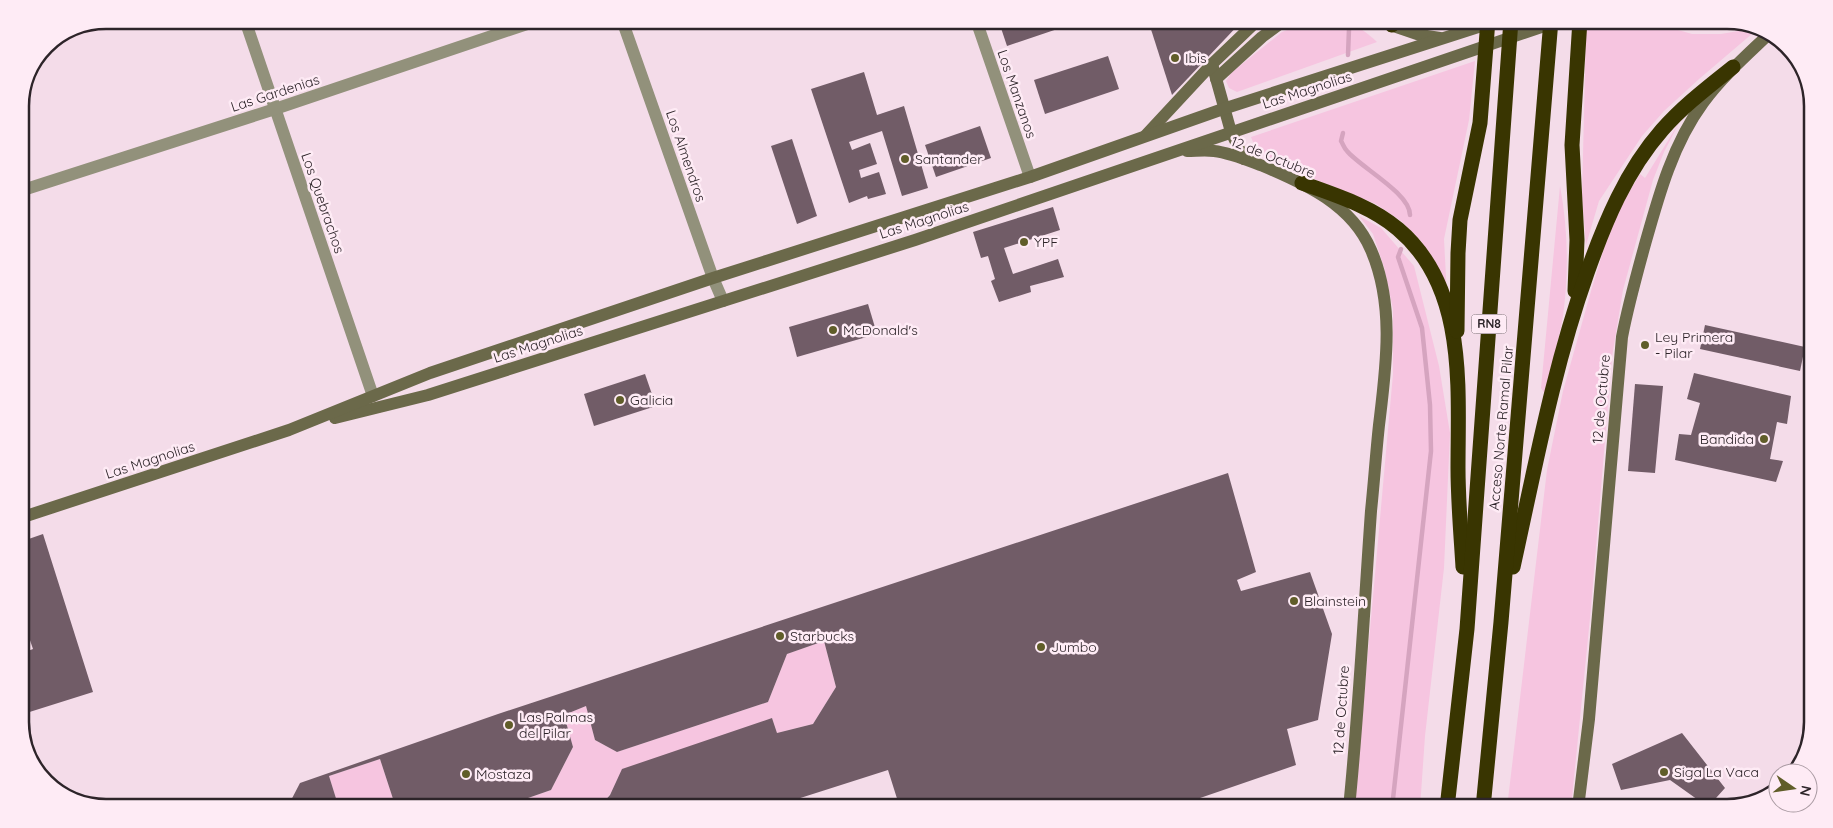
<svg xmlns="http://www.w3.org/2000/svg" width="1833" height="828" font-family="Quicksand,sans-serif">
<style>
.green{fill:#f6c5e0}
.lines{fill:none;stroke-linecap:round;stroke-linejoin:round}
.stream{stroke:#d5a4bf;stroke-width:4.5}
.building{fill:#715c67}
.street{stroke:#92917b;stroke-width:12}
.secondary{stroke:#6b694a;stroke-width:12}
.highway{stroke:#393501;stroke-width:15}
.poi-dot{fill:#605d29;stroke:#feebf5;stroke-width:2}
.labels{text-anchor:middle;stroke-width:5;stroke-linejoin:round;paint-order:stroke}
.shield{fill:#feebf5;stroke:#6c6066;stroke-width:1}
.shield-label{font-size:12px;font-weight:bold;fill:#2d2429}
.poi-label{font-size:14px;fill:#2d2429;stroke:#feebf5;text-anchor:start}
.street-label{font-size:14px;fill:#2d2429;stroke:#feebf5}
.rim{fill:none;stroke:#2d2429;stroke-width:2.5}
</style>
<rect width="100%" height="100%" fill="#f4dce9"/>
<g class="green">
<path d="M1324,20C1347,20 1360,26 1377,42L1237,92L1229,88L1226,81L1231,73L1282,32L1306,23Z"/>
<path d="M1611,20H1644L1692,34H1721L1750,29L1755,26L1760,27L1699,79L1664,111L1642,136L1599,201L1586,245L1582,198L1586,28Z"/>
<path d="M1475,61L1469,120L1444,239L1447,296L1439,270L1421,241L1401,221L1376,204L1287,168L1257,152L1251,137Z"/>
<path d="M1680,121L1664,152L1653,180L1623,290L1612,357L1591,608L1571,808H1507L1547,470L1563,391L1591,291L1613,219L1640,174L1645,178Z"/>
<path d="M1560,186C1568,228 1569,273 1563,316C1559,342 1550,368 1545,394L1541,388Z"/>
<path d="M1359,216L1381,228L1414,266L1439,366L1450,433L1444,568L1425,736L1420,808H1354L1393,374V309L1384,267L1373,234Z"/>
<path d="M824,641L836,687L813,724L777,733L772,718L618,778C612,791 607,803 594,808H499L551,790L573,747L564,715L586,706L595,740L617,752L768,702L787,654Z"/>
<path d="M380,759L396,808H339L329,776Z"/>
</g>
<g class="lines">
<g class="stream">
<path d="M1348,55L1349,29"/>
<path d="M1343,133L1341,141C1343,144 1344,148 1347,151C1360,167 1410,193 1410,215"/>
<path d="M1392,808L1431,451L1430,405L1422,328L1398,257L1401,249"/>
</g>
</g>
<g class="building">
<path d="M1005,20H1084L1007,46L999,22Z"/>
<path d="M1148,20H1243L1172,95Z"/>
<path d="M1108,56L1119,89L1045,114L1034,80Z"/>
<path d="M864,72L877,115L904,106L928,188L902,196L882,131L849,142L852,150L870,143L877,164L859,170L861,178L879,172L886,194L868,199L867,196L849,203L811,89Z"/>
<path d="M980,126L991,158L936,177L925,145Z"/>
<path d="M792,139L817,216L797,224L771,146Z"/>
<path d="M1053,207L1060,230L1004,248L1013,274L1058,259L1064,277L1030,286L1031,292L999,302L991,281L995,279L988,256L981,258L973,232Z"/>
<path d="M868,304L877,334L797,357L789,327Z"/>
<path d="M1705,325L1805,347L1800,371L1700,349Z"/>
<path d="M1694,373L1791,396L1787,424L1777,422L1770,459L1783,461L1776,482L1675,460L1679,434L1691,435L1700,403L1687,399Z"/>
<path d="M645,374L656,406L594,426L584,394Z"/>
<path d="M1635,384L1663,386L1655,473L1628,471Z"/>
<path d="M1228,473L1256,572L1237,580L1241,591L1310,572L1332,634L1318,720L1287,729L1296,765L1171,808H900L888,770L769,808H594L601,805L610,795L622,769L772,718L777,733L813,724L836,687L824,641L787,654L768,702L617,752L595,740L586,706L564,715L573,747L551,790L499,808H396L380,759L329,776L339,808H287L300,783L498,714Z"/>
<path d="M43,534L93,692L20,715V654L33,649L20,611V542Z"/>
<path d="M1682,733L1725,788L1708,807L1670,780L1621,790L1612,764Z"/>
</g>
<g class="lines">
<g class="street">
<path d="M245,20L373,396"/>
<path d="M622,20L713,278L723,301"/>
<path d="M976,20L1030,177"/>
<path d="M20,191L275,109L539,20"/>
<path d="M1335,808L1349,804"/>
</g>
<g class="secondary">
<path d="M1376,20L1420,35L1440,38"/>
<path d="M1699,20L1719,22L1734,21"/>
<path d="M1212,64L1231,132L1244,159"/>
<path d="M1216,79L1262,37L1285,20"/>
<path d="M1146,135L1212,64L1258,20"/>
<path d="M1187,151C1196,151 1205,150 1214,151C1231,153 1247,160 1263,166C1306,184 1352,205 1371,250C1395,305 1386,367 1379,425C1376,453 1374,482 1371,511C1364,610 1359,709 1349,808"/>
<path d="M335,418L428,395L915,240L1562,20"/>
<path d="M20,518L289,430L430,373L713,278L1030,177L1223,109L1500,20"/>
<path d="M1578,808L1589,719L1622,337C1628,306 1636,277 1644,248C1658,198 1672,145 1703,103C1722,77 1746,56 1769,34"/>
</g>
<g class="highway">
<path d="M1388,20L1392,25"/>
<path d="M1302,183C1335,195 1371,206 1398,229C1467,287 1458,387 1458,468C1458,501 1461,534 1463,567"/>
<path d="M1575,291L1577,240L1572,145L1580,20"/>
<path d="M1457,331L1458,253L1460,220L1480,123L1488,20"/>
<path d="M1513,567C1535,468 1553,369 1587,273C1605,222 1626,171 1662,130C1683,106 1708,87 1733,67"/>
<path d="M1447,808L1467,629L1511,20"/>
<path d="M1483,808L1501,622L1551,20"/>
</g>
</g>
<g class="poi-dot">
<circle cx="1175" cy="58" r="5"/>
<circle cx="905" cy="159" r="5"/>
<circle cx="1024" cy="242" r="5"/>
<circle cx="833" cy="330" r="5"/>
<circle cx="1645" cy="345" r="5"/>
<circle cx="620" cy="400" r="5"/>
<circle cx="1764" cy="439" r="5"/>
<circle cx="1294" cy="601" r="5"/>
<circle cx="780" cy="636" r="5"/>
<circle cx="1041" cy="647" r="5"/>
<circle cx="509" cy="725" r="5"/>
<circle cx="1664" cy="772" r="5"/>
<circle cx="466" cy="774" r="5"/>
</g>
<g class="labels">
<rect class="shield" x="1471.5" y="314.5" width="35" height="19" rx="4"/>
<g class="shield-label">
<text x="1489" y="328">RN8</text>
</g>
<g class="poi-label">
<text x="1185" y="63">Ibis</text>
<text x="915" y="164">Santander</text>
<text x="1034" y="247">YPF</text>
<text x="843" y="335">McDonald's</text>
<text x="1655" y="342">Ley Primera<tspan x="1655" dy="16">- Pilar</tspan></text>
<text x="630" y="405">Galicia</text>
<text x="1754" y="444" text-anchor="end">Bandida</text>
<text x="1304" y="606">Blainstein</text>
<text x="790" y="641">Starbucks</text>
<text x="1051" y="652">Jumbo</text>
<text x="519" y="722">Las Palmas<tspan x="519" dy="16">del Pilar</tspan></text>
<text x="1674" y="777">Siga La Vaca</text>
<text x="476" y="779">Mostaza</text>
</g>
<g class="street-label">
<text transform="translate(1307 90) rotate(-18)" y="5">Las Magnolias</text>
<text transform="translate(275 93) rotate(-18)" y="5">Las Gardenias</text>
<text transform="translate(1017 94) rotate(71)" y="5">Los Manzanos</text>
<text transform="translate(686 156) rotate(71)" y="5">Los Almendros</text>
<text transform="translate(1273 157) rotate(22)" y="5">12 de Octubre</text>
<text transform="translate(323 203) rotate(71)" y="5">Los Quebrachos</text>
<text transform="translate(924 220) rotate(-18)" y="5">Las Magnolias</text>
<text transform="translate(538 344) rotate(-18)" y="5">Las Magnolias</text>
<text transform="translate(1601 399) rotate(-85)" y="5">12 de Octubre</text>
<text transform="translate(1501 428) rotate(-85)" y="5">Acceso Norte Ramal Pilar</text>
<text transform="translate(150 460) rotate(-18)" y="5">Las Magnolias</text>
<text transform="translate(1341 710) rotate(-86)" y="5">12 de Octubre</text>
</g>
</g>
<path d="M0 0H1833V828H0ZM106 29H1727A77 77 0 0 1 1804 106V722A77 77 0 0 1 1727 799H106A77 77 0 0 1 29 722V106A77 77 0 0 1 106 29Z" fill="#feebf5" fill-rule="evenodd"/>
<path class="rim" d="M106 29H1727A77 77 0 0 1 1804 106V722A77 77 0 0 1 1727 799H106A77 77 0 0 1 29 722V106A77 77 0 0 1 106 29Z"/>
<g transform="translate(1793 788) rotate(103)"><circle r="24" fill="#feebf5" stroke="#aa9ba3"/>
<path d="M0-4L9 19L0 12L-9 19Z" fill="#605d29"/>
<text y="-8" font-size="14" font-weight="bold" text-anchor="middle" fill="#2d2429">N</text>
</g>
</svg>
